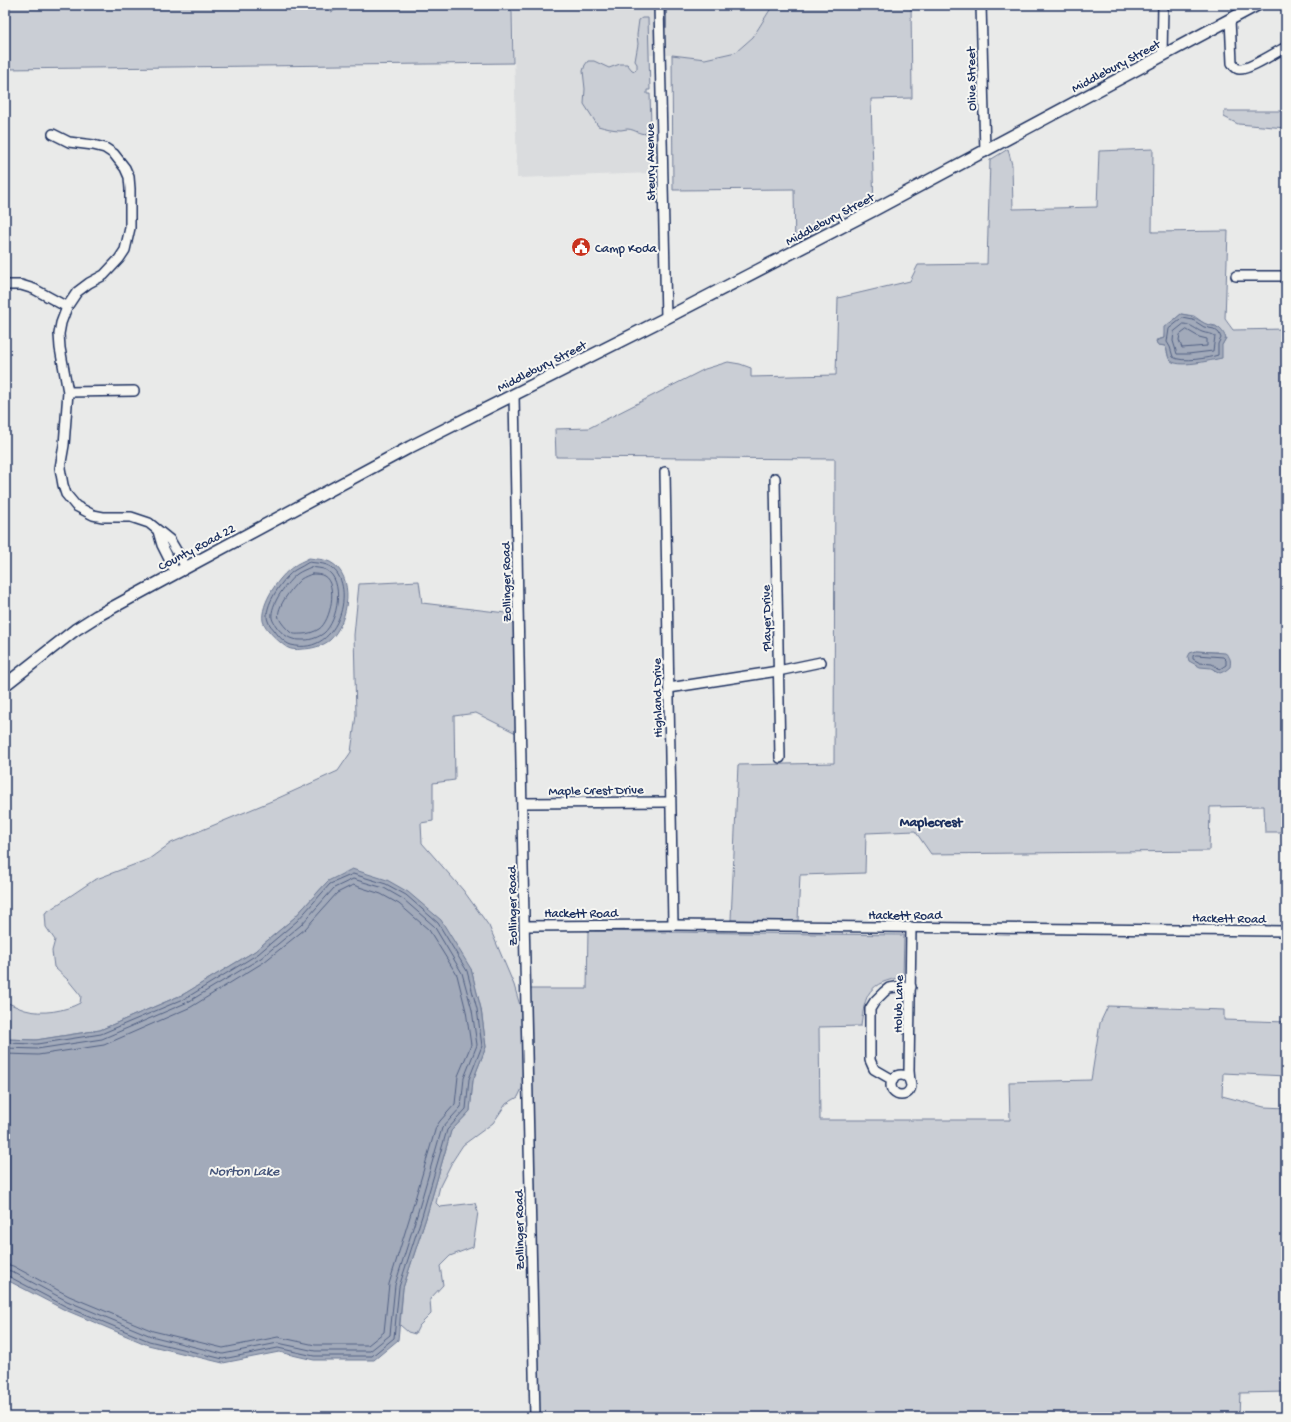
<svg xmlns="http://www.w3.org/2000/svg" width="1291" height="1422" font-family="'Gochi Hand',sans-serif">
<style>
.built{fill:#dadcde}
.green{fill:#caced5;stroke:#727e9a;fill-rule:evenodd}
.water{fill:#a2aaba;stroke:#6c7995}
.lines{fill:none;stroke-linecap:round;stroke-linejoin:round}
.shore{stroke:#516083;stroke-width:1}
.stream{stroke:#6c7995;stroke-width:2}
.minor-casing{stroke:#1b2f5e;stroke-width:12}
.major-casing{stroke:#1b2f5e;stroke-width:14}
.minor{stroke:#f6f6f2;stroke-width:9}
.major{stroke:#f6f6f2;stroke-width:11}
.labels{text-anchor:middle;stroke-width:4;stroke-linejoin:round;paint-order:stroke}
.street-label{font-size:13px;fill:#1b2f5e;stroke:#f6f6f2}
.poi-label{font-size:13px;fill:#1b2f5e;stroke:#f6f6f2;text-anchor:start}
.neighbourhood-label{font-size:14px;font-weight:bold;fill:#1b2f5e;stroke:#f6f6f2}
.water-label{font-size:14px;font-style:italic;fill:#44547a;stroke:#f6f6f2}
</style>
<rect width="100%" height="100%" fill="#e9eae9"/>
<filter id="ink" filterUnits="userSpaceOnUse"><feTurbulence type="fractalNoise" baseFrequency=".025" numOctaves="2"/><feDisplacementMap in="SourceGraphic" scale="8" xChannelSelector="R" yChannelSelector="G"/><feConvolveMatrix kernelMatrix="1 2 1 2 8 2 1 2 1" color-interpolation-filters="sRGB"/></filter>
<g filter="url(#ink)">
<path class="built" d="M513,5H773L753,37L736,52L705,59L672,55H650V89H646L647,94L650,95L652,173L517,178Z"/>
<g class="green">
<path d="M5,5H324L331,12L347,5H468L512,11L513,63L5,69Z"/>
<path d="M773,5H911L912,98L871,99L874,210L795,252L794,189L673,190L672,55L705,59L736,52L753,37Z"/>
<path d="M642,18H648L650,90H647V94H650L651,124L649,132C641,137 636,129 627,129C625,129 623,130 621,130C613,130 605,128 598,126L584,104L585,89L583,71L585,65L588,61H594L609,68L620,64H627L632,70L635,71L637,69V64L635,61L638,44L637,35L639,20Z"/>
<path d="M1224,111H1286V128L1238,124L1224,117Z"/>
<path d="M1008,149L1012,165L1013,209L1097,207L1099,151L1153,149L1152,232L1228,231L1225,319L1233,330L1286,329V832H1265L1264,806L1210,807L1209,851L931,854L915,831L866,833L865,873L800,875L798,921L731,920L738,765L834,763L835,459L556,457L555,429L589,428L705,369L728,362L740,364L751,368V377L836,375L838,298L910,281L918,265L987,264L990,160ZM1181,314L1194,316L1205,324L1216,326L1226,338L1222,345L1169,359L1166,348L1165,346L1159,345L1156,340L1164,338L1165,327ZM1196,651L1217,652L1215,671Z"/>
<path d="M419,581L422,603L514,614L516,733L476,713L454,716L455,780L433,783V821L421,823L422,843L463,890L489,926L514,985L521,1009L524,1084L518,1097L506,1104L493,1123L463,1145L452,1162L440,1186L436,1203L440,1207L475,1203L478,1212L473,1247L450,1256L440,1266L443,1285L430,1299L431,1314L419,1326L415,1334L408,1332L400,1325L403,1288L426,1218L451,1131L470,1111L473,1080L486,1047L481,1009L471,969L328,881L294,918L255,951L184,994L100,1030L36,1040L5,1039V1002C12,1004 18,1008 25,1010C42,1015 65,1011 80,1003L81,996L68,980L54,967L52,951L55,940L46,927L45,913L94,880L149,859L171,843L274,800L338,771L351,752L356,715L354,635L359,584Z"/>
<path d="M588,931L904,935L903,977C868,983 865,993 861,1026L819,1027L820,1120H1010L1009,1082L1091,1080L1100,1023L1108,1006L1224,1010V1020L1286,1022V1076L1223,1073L1222,1096L1264,1107L1286,1108V1392L1240,1393L1239,1417H535L530,989H587Z"/>
</g>
<g class="water">
<path d="M1181,314C1193,316 1193,317 1204,323C1216,329 1219,323 1226,338L1222,345V358C1212,360 1177,369 1170,360C1167,356 1168,350 1165,346L1159,345L1157,344L1156,341L1164,338V327L1174,320Z"/>
<path d="M309,558C315,559 324,559 330,562C356,575 349,622 330,640C323,646 311,649 302,649C296,650 290,650 285,646C278,641 265,629 263,621C260,604 279,576 293,567C297,563 304,561 309,558Z"/>
<path d="M1196,651L1225,653C1231,657 1231,661 1230,667L1225,671L1220,673L1211,668L1200,667L1189,661L1188,657L1190,653Z"/>
<path d="M352,869L387,880L408,892L441,920L471,969L481,1009L486,1047L473,1080L470,1111L451,1131L426,1218L403,1288L398,1340L374,1360H314L279,1352L223,1363L148,1345L63,1309L5,1279V1039L36,1040L100,1030L184,994L255,951L294,918L328,881Z"/>
</g>
<g class="lines">
<g class="shore">
<path d="M1183,318L1193,320L1204,327L1214,329L1219,333L1221,338L1218,344V355C1209,358 1181,363 1173,357L1170,347L1167,342L1169,329Z"/>
<path d="M1184,324C1192,325 1195,329 1202,332C1207,334 1211,333 1215,336L1213,351L1188,354H1177L1173,341L1174,332Z"/>
<path d="M1187,330L1199,337L1207,339V346L1182,348L1179,340L1180,335Z"/>
<path d="M309,562C314,563 322,563 327,565C359,578 342,658 291,645C285,643 279,637 275,631C273,628 269,625 268,621C262,607 284,577 295,570C300,567 305,565 309,562Z"/>
<path d="M311,567C316,568 322,568 326,570C345,580 338,621 324,633C319,637 311,640 305,640C296,640 292,640 285,635C280,632 273,623 272,618C270,604 287,582 297,574C301,571 307,569 311,567Z"/>
<path d="M312,574C316,574 321,574 324,576C338,584 331,621 319,629C314,632 308,634 302,634C297,634 294,635 290,632C286,628 281,623 279,618C275,608 294,585 301,579C304,577 309,575 312,574Z"/>
<path d="M1197,655L1223,657L1226,660V665L1220,669L1212,664L1200,663L1193,659V656Z"/>
<path d="M5,1043L37,1044L101,1034L186,998L258,954L297,921L330,884L353,874L386,884L406,895L438,923L467,971L477,1009L482,1046L469,1079L466,1109L447,1130L422,1216L399,1287L394,1338L372,1356H314L278,1348L223,1359L149,1341L65,1306L8,1276L5,1275"/>
<path d="M5,1048L37,1049L102,1039L188,1002L261,958L301,925L334,888L353,879L384,888L403,899L434,926L462,973L472,1010L477,1045L464,1078L461,1107L442,1128L417,1215L395,1285L390,1335L370,1351H315L278,1343L223,1354L151,1336L67,1301L11,1271L5,1270"/>
<path d="M5,1054L38,1055L104,1045L191,1007L264,962L305,929L337,893L353,885L381,894L399,904L429,930L457,975L466,1011L471,1045L458,1076L455,1104L440,1121L436,1127L411,1213L389,1284L384,1332L368,1345H315L278,1337L223,1348L153,1331L69,1296L13,1266L5,1264"/>
</g>
<path class="stream" d="M666,5V27"/>
<g class="minor-casing">
<g id="minor">
<path d="M659,5L666,318"/>
<path d="M981,5L985,152"/>
<path d="M1230,19L1232,63C1234,66 1236,69 1239,69C1249,70 1276,52 1286,47"/>
<path d="M1162,55L1163,5"/>
<path d="M53,134L69,142L93,145L105,148L114,154L125,168L129,177L130,189V228L125,250L119,259L104,275L89,283L77,292L67,307L61,323L59,334L60,348L68,392L64,445L60,468L63,485L66,494L76,506L93,515L103,517H131L149,523L170,540L186,567"/>
<path d="M1236,276H1286"/>
<path d="M5,285H21L34,289L67,307"/>
<path d="M68,392L134,391"/>
<path d="M514,395C520,736 527,1076 535,1417"/>
<path d="M665,472L673,925"/>
<path d="M775,478L780,758"/>
<path d="M158,531L162,545L176,573"/>
<path d="M669,688L778,671L821,662"/>
<path d="M523,803L670,802"/>
<path d="M525,926L673,925L1286,931"/>
<circle cx="901" cy="1085" r="10"/>
<path d="M893,1080L874,1069L870,1060V1009L875,1001L884,992L889,988L896,987H911"/>
<path d="M910,1082L909,1071L911,927"/>
</g>
</g>
<g class="major-casing">
<path id="major" d="M5,685L75,630L97,616L176,573L410,447L666,318L874,210L1257,5"/>
</g>
<use href="#minor" class="minor"/>
<use href="#major" class="major"/>
</g>
</g>
<defs>
<g id="civic-disc" transform="scale(1)"><circle r="9.5" fill="#c8321e" stroke="#f6f6f2"/><path d="M-.6-6.5H3V-4.5H.6V-3L4-1V1h2V6H-6V1h2V-1L-.6-3ZM-1.2 2.5V6h2.4V2.5Z" fill="#fff"/></g>
</defs>
<g fill-rule="evenodd">
<use href="#civic-disc" x="581" y="247"/>
</g>
<g class="labels">
<g class="street-label">
<text transform="translate(1115 65) rotate(-28)" y="5">Middlebury Street</text>
<text transform="translate(970 79) rotate(-91)" y="5">Olive Street</text>
<text transform="translate(649 162) rotate(-91)" y="5">Steury Avenue</text>
<text transform="translate(829 218) rotate(-28)" y="5">Middlebury Street</text>
<text transform="translate(541 365) rotate(-27)" y="5">Middlebury Street</text>
<text transform="translate(196 546) rotate(-28)" y="5">County Road 22</text>
<text transform="translate(505 582) rotate(-91)" y="5">Zollinger Road</text>
<text transform="translate(765 618) rotate(-91)" y="5">Player Drive</text>
<text transform="translate(656 698) rotate(-91)" y="5">Highland Drive</text>
<text transform="translate(596 789) rotate(-1)" y="5">Maple Crest Drive</text>
<text transform="translate(511 906) rotate(-91)" y="5">Zollinger Road</text>
<text x="581" y="917">Hackett Road</text>
<text x="905" y="919">Hackett Road</text>
<text transform="translate(1229 917) rotate(1)" y="5">Hackett Road</text>
<text transform="translate(897 1004) rotate(-89)" y="5">Holub Lane</text>
<text transform="translate(518 1230) rotate(-91)" y="5">Zollinger Road</text>
</g>
<g class="poi-label">
<text x="595" y="252">Camp Koda</text>
</g>
<g class="neighbourhood-label">
<text x="931" y="826">Maplecrest</text>
</g>
<g class="water-label">
<text x="244" y="1175">Norton Lake</text>
</g>
</g>
<rect width="1291" height="1422" fill="none" stroke="#f6f6f2" stroke-width="20"/>
<rect x="10" y="10" width="1271" height="1402" fill="none" stroke="#1b2f5e" stroke-width="1.5" filter="url(#ink)"/>
</svg>
